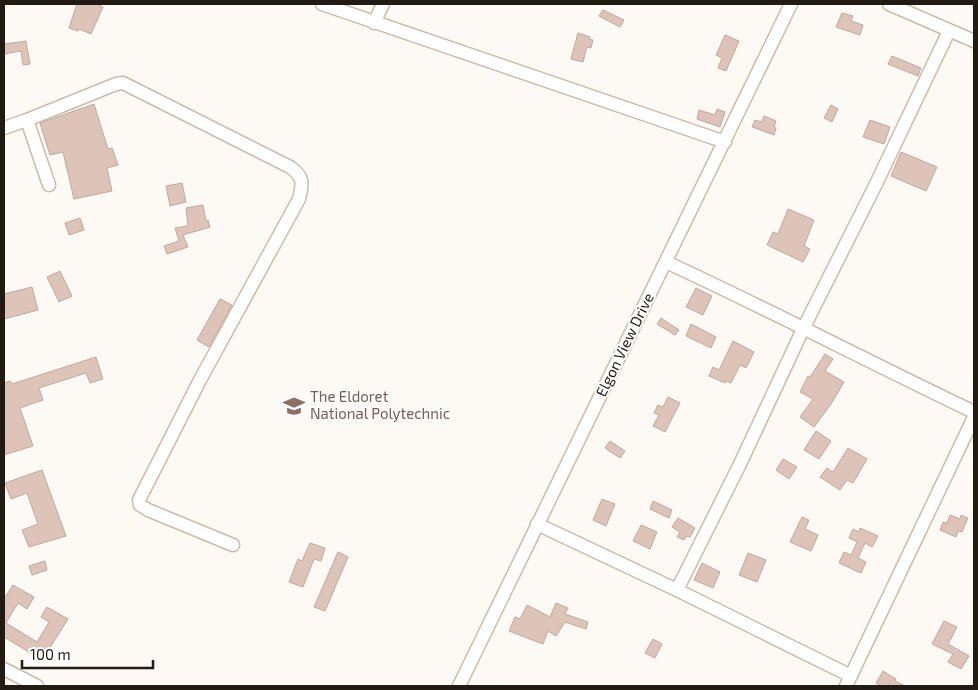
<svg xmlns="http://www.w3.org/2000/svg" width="978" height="690" font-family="'Exo 2',sans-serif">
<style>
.building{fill:#ddc3b8;stroke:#c1a89d}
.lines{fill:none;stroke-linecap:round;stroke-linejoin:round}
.minor-casing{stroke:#cbbba7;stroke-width:15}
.minor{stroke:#fff;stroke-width:12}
.labels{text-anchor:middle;stroke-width:4;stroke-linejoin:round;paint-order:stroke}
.street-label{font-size:15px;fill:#211b13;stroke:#fff}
.education-label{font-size:15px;fill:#785e54;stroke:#fff;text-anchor:start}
</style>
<rect width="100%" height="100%" fill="#fdf9f5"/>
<g class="building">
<path d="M77,4H96L103,7L91,34L79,29L78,31L69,28Z"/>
<path d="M603,10L624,20L620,27L599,16Z"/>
<path d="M842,13L853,16L851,21L863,25L860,35L836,27Z"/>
<path d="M578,33L590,37L589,39L593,40L591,48L587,47L583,62L571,59Z"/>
<path d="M725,35L739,41L726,71L718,68L722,58L716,55Z"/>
<path d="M26,41L30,64L23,65L21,51L4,54V44Z"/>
<path d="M892,56L921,68L918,76L888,64Z"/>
<path d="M94,104L108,149L112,148L118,165L107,168L112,191L74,199L63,152L50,155L40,123Z"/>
<path d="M831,105L838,109L832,122L824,118Z"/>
<path d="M717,109L725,112L720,127L697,119L699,110L715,115Z"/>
<path d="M764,116L776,121L774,127L776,128L774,135L752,127L755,120L762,122Z"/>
<path d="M870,120L890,127L884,144L863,137Z"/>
<path d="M901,152L937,167L926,191L891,176Z"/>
<path d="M182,183L186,202L170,206L166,186Z"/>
<path d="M203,205L206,221L208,220L210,227L183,235L188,247L167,254L164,246L179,241L175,228L188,226L186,208Z"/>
<path d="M788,209L814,220L804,246L810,249L803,262L767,245L773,232L778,234Z"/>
<path d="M80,218L84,230L69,235L65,223Z"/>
<path d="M60,271L72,296L59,302L47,277Z"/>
<path d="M32,287L38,310L4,319V294Z"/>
<path d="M696,288L712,296L703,315L686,307Z"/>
<path d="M220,299L232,305L209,347L197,340Z"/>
<path d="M661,318L679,330L675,335L657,324Z"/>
<path d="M691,324L716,337L711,348L686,336Z"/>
<path d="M733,341L754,352L746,368L740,365L731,383L726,381L725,383L709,376L713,367L719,370Z"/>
<path d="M825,354L833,359L825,371L844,382L831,404L814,427L800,417L813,399L800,392L808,376L810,377Z"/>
<path d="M96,357L103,379L90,383L86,373L39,388L43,400L20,408L33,446L4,455V383L10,381L12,384Z"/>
<path d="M668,397L680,403L665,432L653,426L659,415L654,413L658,405L663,407Z"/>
<path d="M816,431L831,441L819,459L804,450Z"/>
<path d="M610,441L625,451L620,458L605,448Z"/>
<path d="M848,448L867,459L853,483L847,480L840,490L820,477L827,468L833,472Z"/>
<path d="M783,459L797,467L789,479L776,470Z"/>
<path d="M42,470L66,536L29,547L22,530L38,524L27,493L11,499L5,483Z"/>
<path d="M602,499L615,504L606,526L593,520Z"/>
<path d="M653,501L672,510L669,518L650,509Z"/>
<path d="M950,515L960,519L961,515L968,518L962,532L958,531L956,537L940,530L943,522L947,523Z"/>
<path d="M802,517L809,520L805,529L818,535L811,551L790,542Z"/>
<path d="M678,518L695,528L690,537L686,536L684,540L677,537L680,532L672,527Z"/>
<path d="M641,525L657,532L650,549L633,541Z"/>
<path d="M860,528L878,536L872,547L865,543L858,558L866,562L861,573L839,563L844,552L851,555L857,542L849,538L853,529L859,532Z"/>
<path d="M310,543L325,548L321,561L314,559L303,587L289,582L298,559L302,561Z"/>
<path d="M338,552L348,557L325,611L314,607Z"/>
<path d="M748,553L766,560L757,582L739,575Z"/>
<path d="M45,561L47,570L32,575L29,566Z"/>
<path d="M702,563L720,572L713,588L694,580Z"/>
<path d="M13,585L34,597L27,609L18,603L6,623L37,642L49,622L41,617L47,607L68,619L42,660L4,637V599Z"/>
<path d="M556,603L568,608L565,614L588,622L586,629L565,622L556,636L548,631L543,644L509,631L515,617L520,619L527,605L550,617Z"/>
<path d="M944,621L957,627L948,644L969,656L961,669L948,662L953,654L932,644Z"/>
<path d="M653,639L662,644L655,658L645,653Z"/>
<path d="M883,671L896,679L895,681L905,686H881L876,683Z"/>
</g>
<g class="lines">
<g class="minor-casing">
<g id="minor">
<path d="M322,4L725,142"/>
<path d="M889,4L974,41"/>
<path d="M374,23L383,4"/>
<path d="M27,120L116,84L123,83L290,167C304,177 303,183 299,199L200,380L139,500L140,505L148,510L233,545"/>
<path d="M4,128L27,120L49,185"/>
<path d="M666,262C770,310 871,363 974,412"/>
<path d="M537,524L677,590L851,676"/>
<path d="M677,590L740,464L804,327L876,184L949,31"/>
<path d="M4,669L37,686"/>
<path d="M459,686L791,4"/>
<path d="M846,686L974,417"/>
</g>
</g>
<use href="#minor" class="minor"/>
</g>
<defs>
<g id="university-bare" transform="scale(1.725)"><path d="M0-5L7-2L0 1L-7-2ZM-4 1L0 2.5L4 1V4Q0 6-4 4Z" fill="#8d6e63" stroke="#fff" stroke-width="2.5" paint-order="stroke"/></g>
</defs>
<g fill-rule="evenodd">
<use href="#university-bare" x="294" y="406"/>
</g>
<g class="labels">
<g class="street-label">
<text transform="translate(625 345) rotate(-64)" y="5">Elgon View Drive</text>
</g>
<g class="education-label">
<text x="310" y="402">The Eldoret<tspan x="310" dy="17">National Polytechnic</tspan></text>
</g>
</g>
<rect width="978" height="690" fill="none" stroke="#211b13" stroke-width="10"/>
<path d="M22 660v8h131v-8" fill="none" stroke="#211b13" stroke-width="2.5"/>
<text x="30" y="660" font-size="15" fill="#211b13" stroke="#ffffff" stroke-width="4" paint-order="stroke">100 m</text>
</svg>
